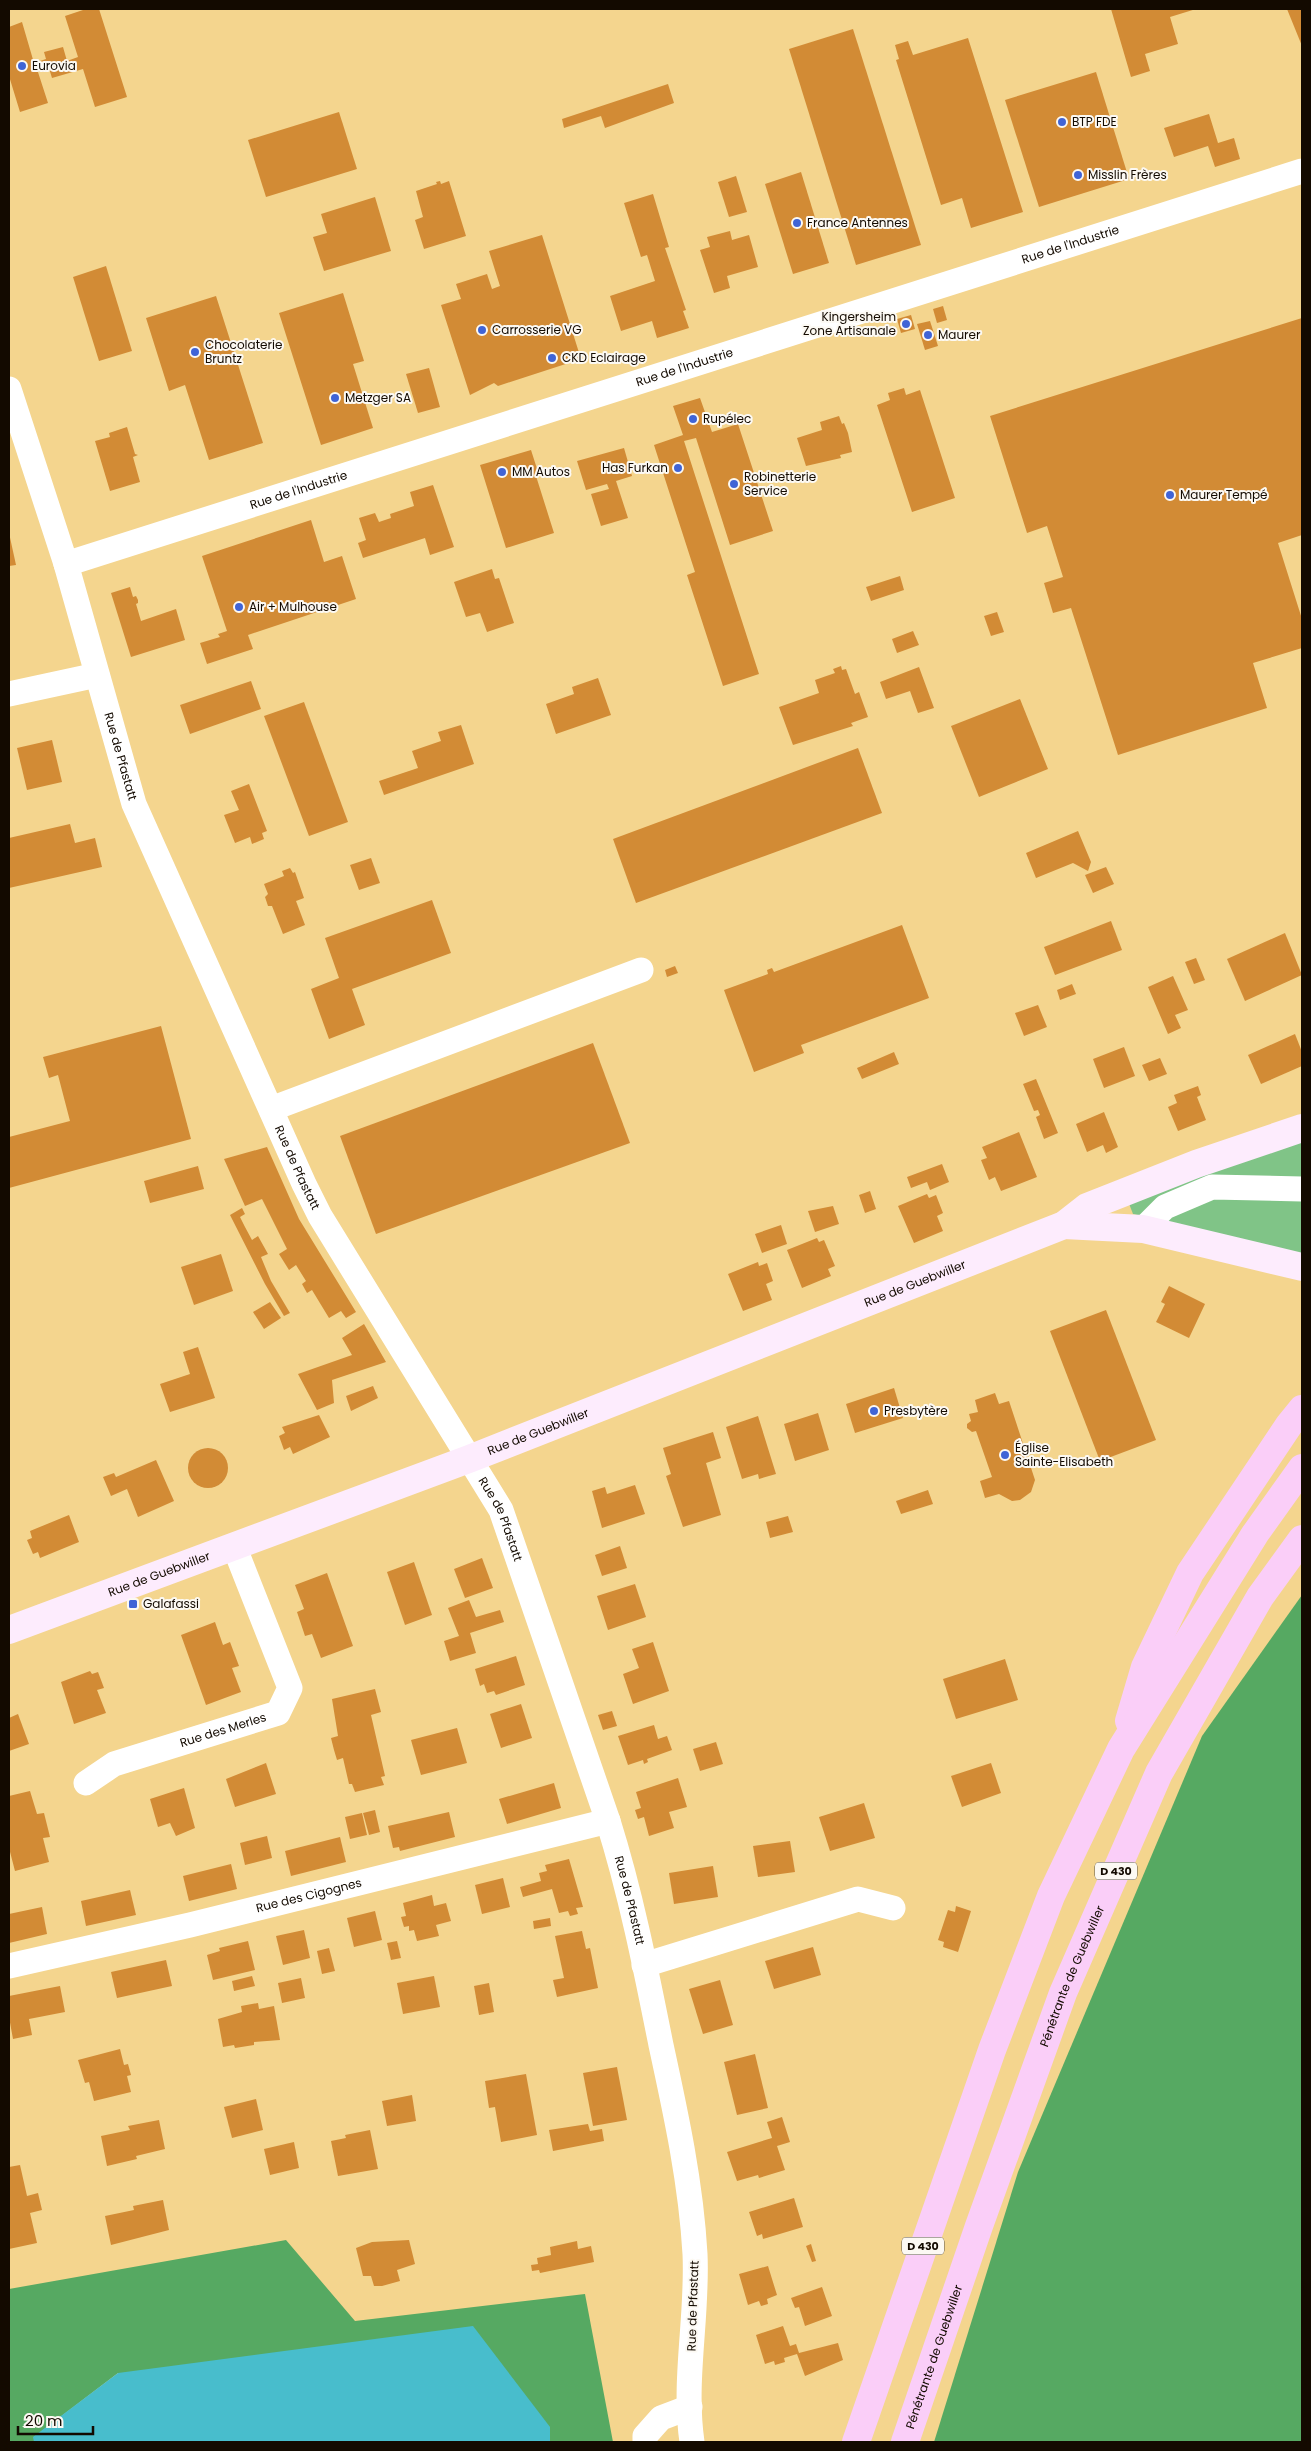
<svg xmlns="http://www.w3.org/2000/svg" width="1311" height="2451" font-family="Poppins,sans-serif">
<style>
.green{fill:#80c487}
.forest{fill:#56a962}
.water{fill:#48bdcc}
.building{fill:#d28b35}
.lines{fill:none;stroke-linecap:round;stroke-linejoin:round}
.minor{stroke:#fff;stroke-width:25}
.secondary{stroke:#fdecfd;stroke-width:28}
.trunk{stroke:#facef8;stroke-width:28}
.poi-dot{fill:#4064d6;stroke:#fcf9f3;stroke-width:2}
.labels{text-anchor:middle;stroke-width:4;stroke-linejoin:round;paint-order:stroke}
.shield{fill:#fcf9f3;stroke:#595249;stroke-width:1}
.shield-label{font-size:11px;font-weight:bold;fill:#130a00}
.poi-label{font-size:12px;fill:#130a00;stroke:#fcf9f3;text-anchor:start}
.street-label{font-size:12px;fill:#130a00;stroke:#fcf9f3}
</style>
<rect width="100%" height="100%" fill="#f4d58e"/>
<path class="green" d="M1302,1140V1255L1133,1214L1128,1201Z"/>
<g class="forest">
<path d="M1302,1595V2442H934L1018,2172L1202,1736Z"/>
<path d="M286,2240L355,2321L585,2294L613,2442H550V2427L118,2373L34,2437V2442H9V2289Z"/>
</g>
<path class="water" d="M473,2326L550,2427V2442H34L33,2437L118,2373Z"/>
<g class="building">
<path d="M86,9H99L127,97L95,107L83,69L52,78L48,65L37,69L48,103L20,112L9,76V27L22,22L34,63L46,59L44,52L63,47L67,61L78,57L65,16Z"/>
<path d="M1111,9H1196L1170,17L1178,44L1145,54L1150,71L1131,77Z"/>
<path d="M1287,9H1302V46Z"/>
<path d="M853,29L921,245L856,265L789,49Z"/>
<path d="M968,38L1023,212L971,228L962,198L941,205L896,60L899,59L895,45L908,41L913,55Z"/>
<path d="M1096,72L1129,179L1039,207L1005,100Z"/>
<path d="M668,84L674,103L605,128L601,116L564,128L562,119Z"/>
<path d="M339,112L357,169L266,197L248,140Z"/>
<path d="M1209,114L1218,143L1234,138L1240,159L1215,167L1208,146L1174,157L1164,128Z"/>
<path d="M801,172L829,263L793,274L765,184Z"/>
<path d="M736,176L747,212L729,217L718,182Z"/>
<path d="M440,181L441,184L449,181L466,236L424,249L415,220L423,217L416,191L437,184L436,182Z"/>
<path d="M653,194L669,247L665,248L686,310L683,311L689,328L657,338L652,321L621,331L610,296L655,281L647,255L641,257L624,203Z"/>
<path d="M375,197L391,251L324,271L313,237L327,233L321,214Z"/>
<path d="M730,231L732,240L749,235L758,267L727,276L730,288L714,293L700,250L710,247L707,237Z"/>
<path d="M542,235L581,359L498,386L494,383L470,395L441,305L461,299L456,284L487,274L492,289L500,286L489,251Z"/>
<path d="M106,266L132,351L99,361L73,277Z"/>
<path d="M343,293L364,361L353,364L373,428L321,445L279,313Z"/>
<path d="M216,296L263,443L209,460L185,385L169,391L146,318Z"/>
<path d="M943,306L947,320L937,323L933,309Z"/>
<path d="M911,315L915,329L901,333L897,319Z"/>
<path d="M1302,318V535L1278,543L1302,619V648L1253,663L1267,708L1118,755L1071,608L1053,613L1044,583L1063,577L1047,526L1027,533L990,416Z"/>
<path d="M930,321L938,346L925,350L917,324Z"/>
<path d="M429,368L440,407L418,413L406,374Z"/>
<path d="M904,388L906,395L920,390L955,498L912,512L877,405L890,400L888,393Z"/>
<path d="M700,398L712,432L738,424L773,531L730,545L696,438L684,441L759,674L723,686L687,575L695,572L654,445L683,435L673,406Z"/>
<path d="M839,416L842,424L844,423L848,433L852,452L840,455L841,458L806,466L797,438L822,430L820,422Z"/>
<path d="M127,427L135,454L138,455L133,457L140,482L110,491L95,441L110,437L109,433Z"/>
<path d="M624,448L632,476L616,481L628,518L601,526L591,494L609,489L607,484L586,490L577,461Z"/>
<path d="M531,450L539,475L536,476L554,533L506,548L480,465Z"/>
<path d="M433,485L454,547L430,555L425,538L363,558L358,543L366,540L359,518L375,513L379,522L391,518L390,514L414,506L410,492Z"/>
<path d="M311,520L324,562L342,556L356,599L248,635L253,649L207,664L200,643L220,637L218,634L227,631L202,556Z"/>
<path d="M9,533L16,565L9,566Z"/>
<path d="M492,569L495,579L499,578L514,623L487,632L480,613L466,617L454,582Z"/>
<path d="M900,576L904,590L871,601L866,587Z"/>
<path d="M130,587L133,597L136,596L138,600V603L136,604L141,621L176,609L185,640L131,657L111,593Z"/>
<path d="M997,612L1004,632L991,636L984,616Z"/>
<path d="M913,631L919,645L897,653L892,639Z"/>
<path d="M841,666L842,670L846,669L855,694L859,692L868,717L851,723L853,726L793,745L779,707L819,693L815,680L835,673L833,669Z"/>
<path d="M919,667L934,708L918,713L910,691L886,699L880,682Z"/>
<path d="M598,678L611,715L556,734L546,704L574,694L572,687Z"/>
<path d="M251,681L261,709L190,734L180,705Z"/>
<path d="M1020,699L1048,769L979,797L951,726Z"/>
<path d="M304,702L348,822L309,836L264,716Z"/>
<path d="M461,725L474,764L384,795L379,781L418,768L412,751L441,741L438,732Z"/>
<path d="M52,740L62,782L27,790L17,748Z"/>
<path d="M858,748L882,813L636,903L613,839Z"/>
<path d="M249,784L267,831L262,833L264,839L252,844L250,837L235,843L224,815L239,810L231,791Z"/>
<path d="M70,824L75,843L95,838L102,867L9,888V838Z"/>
<path d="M1078,831L1091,862L1088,871L1073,863L1036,878L1026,853Z"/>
<path d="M371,858L380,883L359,890L350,865Z"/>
<path d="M1106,867L1114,884L1093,893L1085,875Z"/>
<path d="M290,868L293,873L295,872L304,898L296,901L305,925L283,934L272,906H268L265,897L268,894L264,884L284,876L282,871Z"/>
<path d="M432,900L451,953L352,989L365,1025L329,1039L311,989L339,978L325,938Z"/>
<path d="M1111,921L1122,950L1055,975L1044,947Z"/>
<path d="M902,925L929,998L801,1045L804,1053L754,1072L724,990L768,974L767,970L772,968L774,972Z"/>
<path d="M1285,933L1302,975L1245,1001L1227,959Z"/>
<path d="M1196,958L1205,980L1194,984L1185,962Z"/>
<path d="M675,966L678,973L667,977L665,970Z"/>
<path d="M1173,976L1188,1010L1175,1015L1181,1028L1168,1034L1148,987Z"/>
<path d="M1072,984L1076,994L1060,1000L1057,990Z"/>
<path d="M1038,1005L1047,1027L1024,1036L1015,1013Z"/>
<path d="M161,1026L191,1139L9,1188V1137L70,1121L58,1075L49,1078L43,1057Z"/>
<path d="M1295,1034L1302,1052V1066L1261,1084L1248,1055Z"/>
<path d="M593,1043L630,1143L376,1234L340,1136Z"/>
<path d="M1124,1047L1135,1076L1104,1088L1093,1059Z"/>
<path d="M894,1052L899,1064L862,1079L857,1068Z"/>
<path d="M1160,1058L1167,1074L1149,1081L1142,1065Z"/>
<path d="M1036,1079L1058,1133L1044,1139L1036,1117L1040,1115L1038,1110L1034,1111L1023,1084Z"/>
<path d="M1198,1086L1201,1095L1197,1097L1206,1120L1178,1131L1168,1107L1177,1103L1174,1095Z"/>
<path d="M1104,1112L1118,1147L1106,1153L1103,1145L1087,1152L1076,1124Z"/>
<path d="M1019,1132L1037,1177L1001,1191L995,1177L989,1180L981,1160L987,1158L982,1147Z"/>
<path d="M267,1147L299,1219L356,1312L346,1318L341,1311L329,1318L312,1290L307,1293L302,1284L306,1281L296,1265L289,1270L279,1254L287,1249L262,1199L245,1206L224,1159Z"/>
<path d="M942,1164L949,1182L930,1190L927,1182L911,1188L907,1177Z"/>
<path d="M198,1166L204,1189L150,1203L144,1181Z"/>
<path d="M870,1191L876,1209L865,1213L859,1195Z"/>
<path d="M927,1194L929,1198L936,1195L943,1213L937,1216L943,1231L914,1243L898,1206Z"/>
<path d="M833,1206L839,1224L815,1232L808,1211Z"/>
<path d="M242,1208L245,1214L240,1217L245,1227L252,1240L258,1236L268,1254L261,1257L271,1281L290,1313L284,1316L265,1284L230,1215Z"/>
<path d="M781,1225L787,1244L762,1253L755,1234Z"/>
<path d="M817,1238L819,1242L824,1240L835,1266L828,1269L831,1276L802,1288L787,1250Z"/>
<path d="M221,1254L233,1291L194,1305L181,1267Z"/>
<path d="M758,1262L759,1266L767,1263L773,1281L766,1284L772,1300L743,1311L728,1274Z"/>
<path d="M1169,1286L1205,1304L1189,1338L1156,1322L1165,1304L1161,1302Z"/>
<path d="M270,1302L281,1318L264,1329L253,1312Z"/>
<path d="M1106,1310L1156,1440L1100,1461L1050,1331Z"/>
<path d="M364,1324L386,1362L332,1380L334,1403L317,1410L298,1374L352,1355L342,1338Z"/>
<path d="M198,1347L215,1398L170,1412L160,1384L190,1374L183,1352Z"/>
<path d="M373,1386L378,1398L351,1411L346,1396Z"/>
<path d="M894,1388L903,1418L855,1433L846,1404Z"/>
<path d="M995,1393L999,1404L1009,1401L1035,1480L1031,1492L1020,1500L1012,1501L999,1494L985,1498L980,1481L992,1477L976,1431L972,1432L967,1428V1424L971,1421L969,1414L978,1412L975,1400Z"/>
<path d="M818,1413L829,1450L795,1461L784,1424Z"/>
<path d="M319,1415L330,1437L293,1454L290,1447L284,1450L279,1436L285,1433L282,1427Z"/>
<path d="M758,1416L776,1474L759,1479L758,1474L742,1479L726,1427Z"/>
<path d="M713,1432L721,1458L706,1463L721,1515L683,1527L666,1476L671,1474L663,1448Z"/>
<circle cx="208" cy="1468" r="20"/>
<path d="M156,1460L174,1501L138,1517L127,1489L111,1496L103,1477L114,1473L116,1477Z"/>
<path d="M635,1485L645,1514L602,1528L592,1491L605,1487L607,1494Z"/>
<path d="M928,1490L933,1504L901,1514L896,1501Z"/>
<path d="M69,1515L79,1542L40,1558L38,1552L33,1554L27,1540L32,1538L30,1531Z"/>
<path d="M788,1516L793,1532L770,1538L766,1522Z"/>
<path d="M620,1546L627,1568L602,1576L595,1555Z"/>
<path d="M482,1558L493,1588L465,1598L454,1569Z"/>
<path d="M414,1562L432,1615L405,1625L387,1572Z"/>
<path d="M327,1573L353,1646L321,1658L312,1634L305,1636L297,1612L304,1609L295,1585Z"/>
<path d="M635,1584L646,1617L608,1630L597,1596Z"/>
<path d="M469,1600L476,1617L500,1610L504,1622L470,1633L476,1653L450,1661L444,1641L459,1636L448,1608Z"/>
<path d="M215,1622L223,1645L230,1642L239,1666L232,1668L241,1692L206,1705L181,1635Z"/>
<path d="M653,1642L669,1691L633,1704L623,1674L639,1668L632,1649Z"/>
<path d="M516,1656L525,1685L496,1695L494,1691L487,1693L484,1684L480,1686L475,1669Z"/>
<path d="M1005,1659L1018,1700L956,1719L943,1679Z"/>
<path d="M90,1671L92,1674L98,1672L104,1688L97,1690L106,1713L74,1724L61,1682Z"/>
<path d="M375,1689L381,1712L371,1715L385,1776L381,1777L384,1785L355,1792L352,1784H349L343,1758L337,1760L334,1750L331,1738L338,1736L332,1699Z"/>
<path d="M521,1704L532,1738L501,1748L490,1714Z"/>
<path d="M612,1711L617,1726L603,1730L598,1715Z"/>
<path d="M18,1714L29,1744L9,1751V1718Z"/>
<path d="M654,1725L658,1739L667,1736L672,1750L647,1759L648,1762L644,1764L643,1760L628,1765L618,1736Z"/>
<path d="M457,1728L467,1763L421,1775L411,1740Z"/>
<path d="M716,1742L723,1764L700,1771L693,1749Z"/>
<path d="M266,1763L276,1794L235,1807L226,1779Z"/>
<path d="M991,1763L1001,1793L962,1807L951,1776Z"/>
<path d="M678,1778L687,1807L669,1812L674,1828L649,1836L644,1817L638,1819L635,1810L641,1808L636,1792Z"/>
<path d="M554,1783L561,1808L507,1824L499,1799Z"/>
<path d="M184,1788L195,1828L176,1836L170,1823L158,1827L150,1799Z"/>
<path d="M30,1791L37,1814L44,1813L50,1837L43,1838L49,1862L15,1871L9,1848V1796Z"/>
<path d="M864,1803L875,1838L830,1851L819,1817Z"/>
<path d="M375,1810L380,1832L369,1835L363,1813Z"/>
<path d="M449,1812L455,1837L400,1851L399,1847L393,1848L388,1826Z"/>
<path d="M362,1813L367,1835L350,1839L345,1817Z"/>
<path d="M267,1836L272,1858L245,1865L240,1843Z"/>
<path d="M340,1837L346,1862L291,1876L285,1851Z"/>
<path d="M790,1841L795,1872L758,1877L753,1846Z"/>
<path d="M569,1859L583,1907L576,1908L578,1914L570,1916L568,1911L559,1913L552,1889L523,1897L520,1887L541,1881L539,1873L547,1871L545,1865Z"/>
<path d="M231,1864L237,1889L189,1901L183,1876Z"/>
<path d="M713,1866L718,1897L674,1904L669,1873Z"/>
<path d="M503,1878L510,1907L482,1914L475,1885Z"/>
<path d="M130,1890L136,1915L86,1926L81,1901Z"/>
<path d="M432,1895L434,1906L446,1903L451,1921L436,1925L439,1936L417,1941L414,1930L409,1931V1926L404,1927L401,1917L406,1916L403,1903Z"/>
<path d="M956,1906L971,1911L958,1952L943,1947L944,1942L938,1940L948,1910L955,1912Z"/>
<path d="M42,1907L47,1934L9,1943V1914Z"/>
<path d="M375,1911L382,1940L354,1947L347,1918Z"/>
<path d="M550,1918L551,1926L534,1929L533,1921Z"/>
<path d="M304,1930L310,1958L283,1965L276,1936Z"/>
<path d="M582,1931L586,1949L590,1948L598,1988L557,1997L553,1980L564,1978L555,1936Z"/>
<path d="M248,1941L255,1970L213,1980L207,1955L220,1951L219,1948Z"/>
<path d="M397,1941L401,1958L391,1960L387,1943Z"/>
<path d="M813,1947L821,1975L774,1989L765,1961Z"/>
<path d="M329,1948L335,1971L322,1974L317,1951Z"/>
<path d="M166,1960L172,1986L117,1998L111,1972Z"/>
<path d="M252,1976L255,1986L234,1991L232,1981Z"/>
<path d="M434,1976L440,2007L403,2014L397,1983Z"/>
<path d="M301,1978L305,1998L282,2003L278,1983Z"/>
<path d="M720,1980L733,2025L703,2034L689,1989Z"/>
<path d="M489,1983L494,2012L479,2015L474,1986Z"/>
<path d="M60,1986L65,2012L29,2019L32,2035L13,2039L9,2017V1996Z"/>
<path d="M258,2003L259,2009L274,2006L280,2040L254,2042V2045L235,2048L234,2045L223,2047L218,2019L242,2012L241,2006Z"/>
<path d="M120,2049L124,2065L128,2064L131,2075L127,2076L131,2092L94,2101L89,2082L85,2083L78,2060Z"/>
<path d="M755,2054L768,2108L737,2115L724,2062Z"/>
<path d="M617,2067L627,2120L593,2126L583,2073Z"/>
<path d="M526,2074L537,2135L501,2142L495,2107L489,2108L485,2081Z"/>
<path d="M412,2095L416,2121L387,2126L382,2101Z"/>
<path d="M256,2099L263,2130L232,2138L224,2107Z"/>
<path d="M782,2117L790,2142L777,2146L785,2170L759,2178L758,2175L737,2181L727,2152L772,2138L767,2122Z"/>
<path d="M159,2120L165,2149L136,2156L137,2159L107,2166L101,2136L130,2130L128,2126Z"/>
<path d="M588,2124L590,2131L602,2129L604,2141L553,2151L549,2130Z"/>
<path d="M370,2130L378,2169L338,2176L331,2141L346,2138L345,2135Z"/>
<path d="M294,2142L299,2168L270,2175L264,2149Z"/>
<path d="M20,2165L27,2196L38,2193L42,2210L30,2213L37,2243L9,2249V2167Z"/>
<path d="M794,2198L803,2227L763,2239L762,2234L757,2236L749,2212Z"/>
<path d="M163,2200L169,2230L111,2245L105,2216L134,2210L133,2206Z"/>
<path d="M409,2240L415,2264L397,2270L400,2281L382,2286H374L371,2276H363L356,2248L372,2242Z"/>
<path d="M577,2241L578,2249L591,2246L594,2262L540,2273L539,2270L532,2271L531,2265L538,2264L537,2258L551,2255L550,2247Z"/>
<path d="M811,2244L816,2261L812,2262L806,2246Z"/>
<path d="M768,2266L777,2295L767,2299L768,2304L761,2306L759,2301L748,2305L739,2274Z"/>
<path d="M822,2287L832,2316L805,2326L799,2307L795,2308L791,2298Z"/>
<path d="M783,2326L790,2346L796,2344L799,2353L838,2343L843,2360L805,2376L797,2354L784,2358L785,2362L775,2365L774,2361L765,2364L756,2335Z"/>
</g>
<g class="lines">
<g class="minor">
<path id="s1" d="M9,389L66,564L134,804L304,1184L320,1216L501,1510L608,1821C631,1894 646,1970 661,2045C676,2114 691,2183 695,2254C698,2316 683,2380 692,2442"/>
<path id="s2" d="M66,564L1302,171"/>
<path d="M9,694L97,675"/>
<path d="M271,1109L641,970"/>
<path d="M1143,1229L1165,1207L1212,1187L1302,1189"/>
<path id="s3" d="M86,1783L114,1764L278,1713L290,1688L234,1546"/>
<path d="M644,1965L858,1899L893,1908"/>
<path id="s4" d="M9,1966L190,1925L608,1821"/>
<path d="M645,2442V2436L661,2418L690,2407"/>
</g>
<g class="secondary">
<path d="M1064,1225L1143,1229L1302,1267"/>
<path id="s5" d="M9,1630L469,1459L1064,1225L1087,1207L1196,1164L1302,1128"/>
</g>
<g class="trunk">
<path d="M1129,1721L1145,1667L1190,1573L1289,1425L1302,1409"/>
<path d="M856,2442L992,2050L1051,1896L1121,1749L1255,1534L1302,1468"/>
<path id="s6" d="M905,2442L979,2226L1063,1993L1159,1773L1260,1597L1302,1539"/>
</g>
</g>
<g class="poi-dot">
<circle cx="22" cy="66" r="5"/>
<circle cx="1062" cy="122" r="5"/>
<circle cx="1078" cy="175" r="5"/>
<circle cx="797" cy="223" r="5"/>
<circle cx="906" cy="324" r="5"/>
<circle cx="482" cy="330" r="5"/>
<circle cx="928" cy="335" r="5"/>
<circle cx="195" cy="352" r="5"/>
<circle cx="552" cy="358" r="5"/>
<circle cx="335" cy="398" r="5"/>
<circle cx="693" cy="419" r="5"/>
<circle cx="678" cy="468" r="5"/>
<circle cx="502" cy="472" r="5"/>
<circle cx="734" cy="484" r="5"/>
<circle cx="1170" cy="495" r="5"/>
<circle cx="239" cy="607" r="5"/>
<circle cx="874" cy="1411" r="5"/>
<circle cx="1005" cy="1455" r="5"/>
<rect x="128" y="1599" width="10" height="10" rx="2.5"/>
</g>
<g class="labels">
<g class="shield">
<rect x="1095" y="1862.5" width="42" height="17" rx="4"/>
<rect x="902" y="2237.5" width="42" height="17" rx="4"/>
</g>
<g class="shield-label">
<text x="1116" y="1875">D 430</text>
<text x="923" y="2250">D 430</text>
</g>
<g class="poi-label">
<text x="32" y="70">Eurovia</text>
<text x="1072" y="126">BTP FDE</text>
<text x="1088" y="179">Misslin Frères</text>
<text x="807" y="227">France Antennes</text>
<text x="896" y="321" text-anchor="end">Kingersheim<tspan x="896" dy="14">Zone Artisanale</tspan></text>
<text x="492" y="334">Carrosserie VG</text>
<text x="938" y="339">Maurer</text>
<text x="205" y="349">Chocolaterie<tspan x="205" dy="14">Bruntz</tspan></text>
<text x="562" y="362">CKD Eclairage</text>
<text x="345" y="402">Metzger SA</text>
<text x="703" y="423">Rupélec</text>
<text x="668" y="472" text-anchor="end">Has Furkan</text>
<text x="512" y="476">MM Autos</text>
<text x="744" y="481">Robinetterie<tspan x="744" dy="14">Service</tspan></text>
<text x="1180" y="499">Maurer Tempé</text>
<text x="249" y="611">Air + Mulhouse</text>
<text x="884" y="1415">Presbytère</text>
<text x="1015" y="1452">Église<tspan x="1015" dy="14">Sainte-Elisabeth</tspan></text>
<text x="143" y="1608">Galafassi</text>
</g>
<g class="street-label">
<text dy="4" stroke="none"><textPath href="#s2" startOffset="1054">Rue de l'Industrie</textPath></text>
<text dy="4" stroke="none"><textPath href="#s2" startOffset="649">Rue de l'Industrie</textPath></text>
<text dy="4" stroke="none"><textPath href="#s2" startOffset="244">Rue de l'Industrie</textPath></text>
<text dy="4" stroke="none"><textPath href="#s1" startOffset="384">Rue de Pfastatt</textPath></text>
<text dy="4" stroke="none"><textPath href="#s1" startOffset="832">Rue de Pfastatt</textPath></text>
<text dy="4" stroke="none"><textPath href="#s5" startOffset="970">Rue de Guebwiller</textPath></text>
<text dy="4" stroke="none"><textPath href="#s5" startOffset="565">Rue de Guebwiller</textPath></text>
<text dy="4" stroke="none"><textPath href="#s1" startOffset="1239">Rue de Pfastatt</textPath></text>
<text dy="4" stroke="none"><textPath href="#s5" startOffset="160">Rue de Guebwiller</textPath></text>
<text dy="4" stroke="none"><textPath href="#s3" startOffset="148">Rue des Merles</textPath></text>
<text dy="4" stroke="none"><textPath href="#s4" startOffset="308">Rue des Cigognes</textPath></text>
<text dy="4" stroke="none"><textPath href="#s1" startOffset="1642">Rue de Pfastatt</textPath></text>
<text dy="4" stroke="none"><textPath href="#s6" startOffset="495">Pénétrante de Guebwiller</textPath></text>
<text transform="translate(693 2306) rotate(-88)" y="4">Rue de Pfastatt</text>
<text dy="4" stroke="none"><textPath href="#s6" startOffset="90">Pénétrante de Guebwiller</textPath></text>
</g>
</g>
<rect width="1311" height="2451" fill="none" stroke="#130a00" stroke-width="20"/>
<path d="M18 2426v8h75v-8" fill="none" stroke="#130a00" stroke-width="2.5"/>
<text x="25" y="2426" font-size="15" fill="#130a00" stroke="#fcf9f3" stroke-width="4" paint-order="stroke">20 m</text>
</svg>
